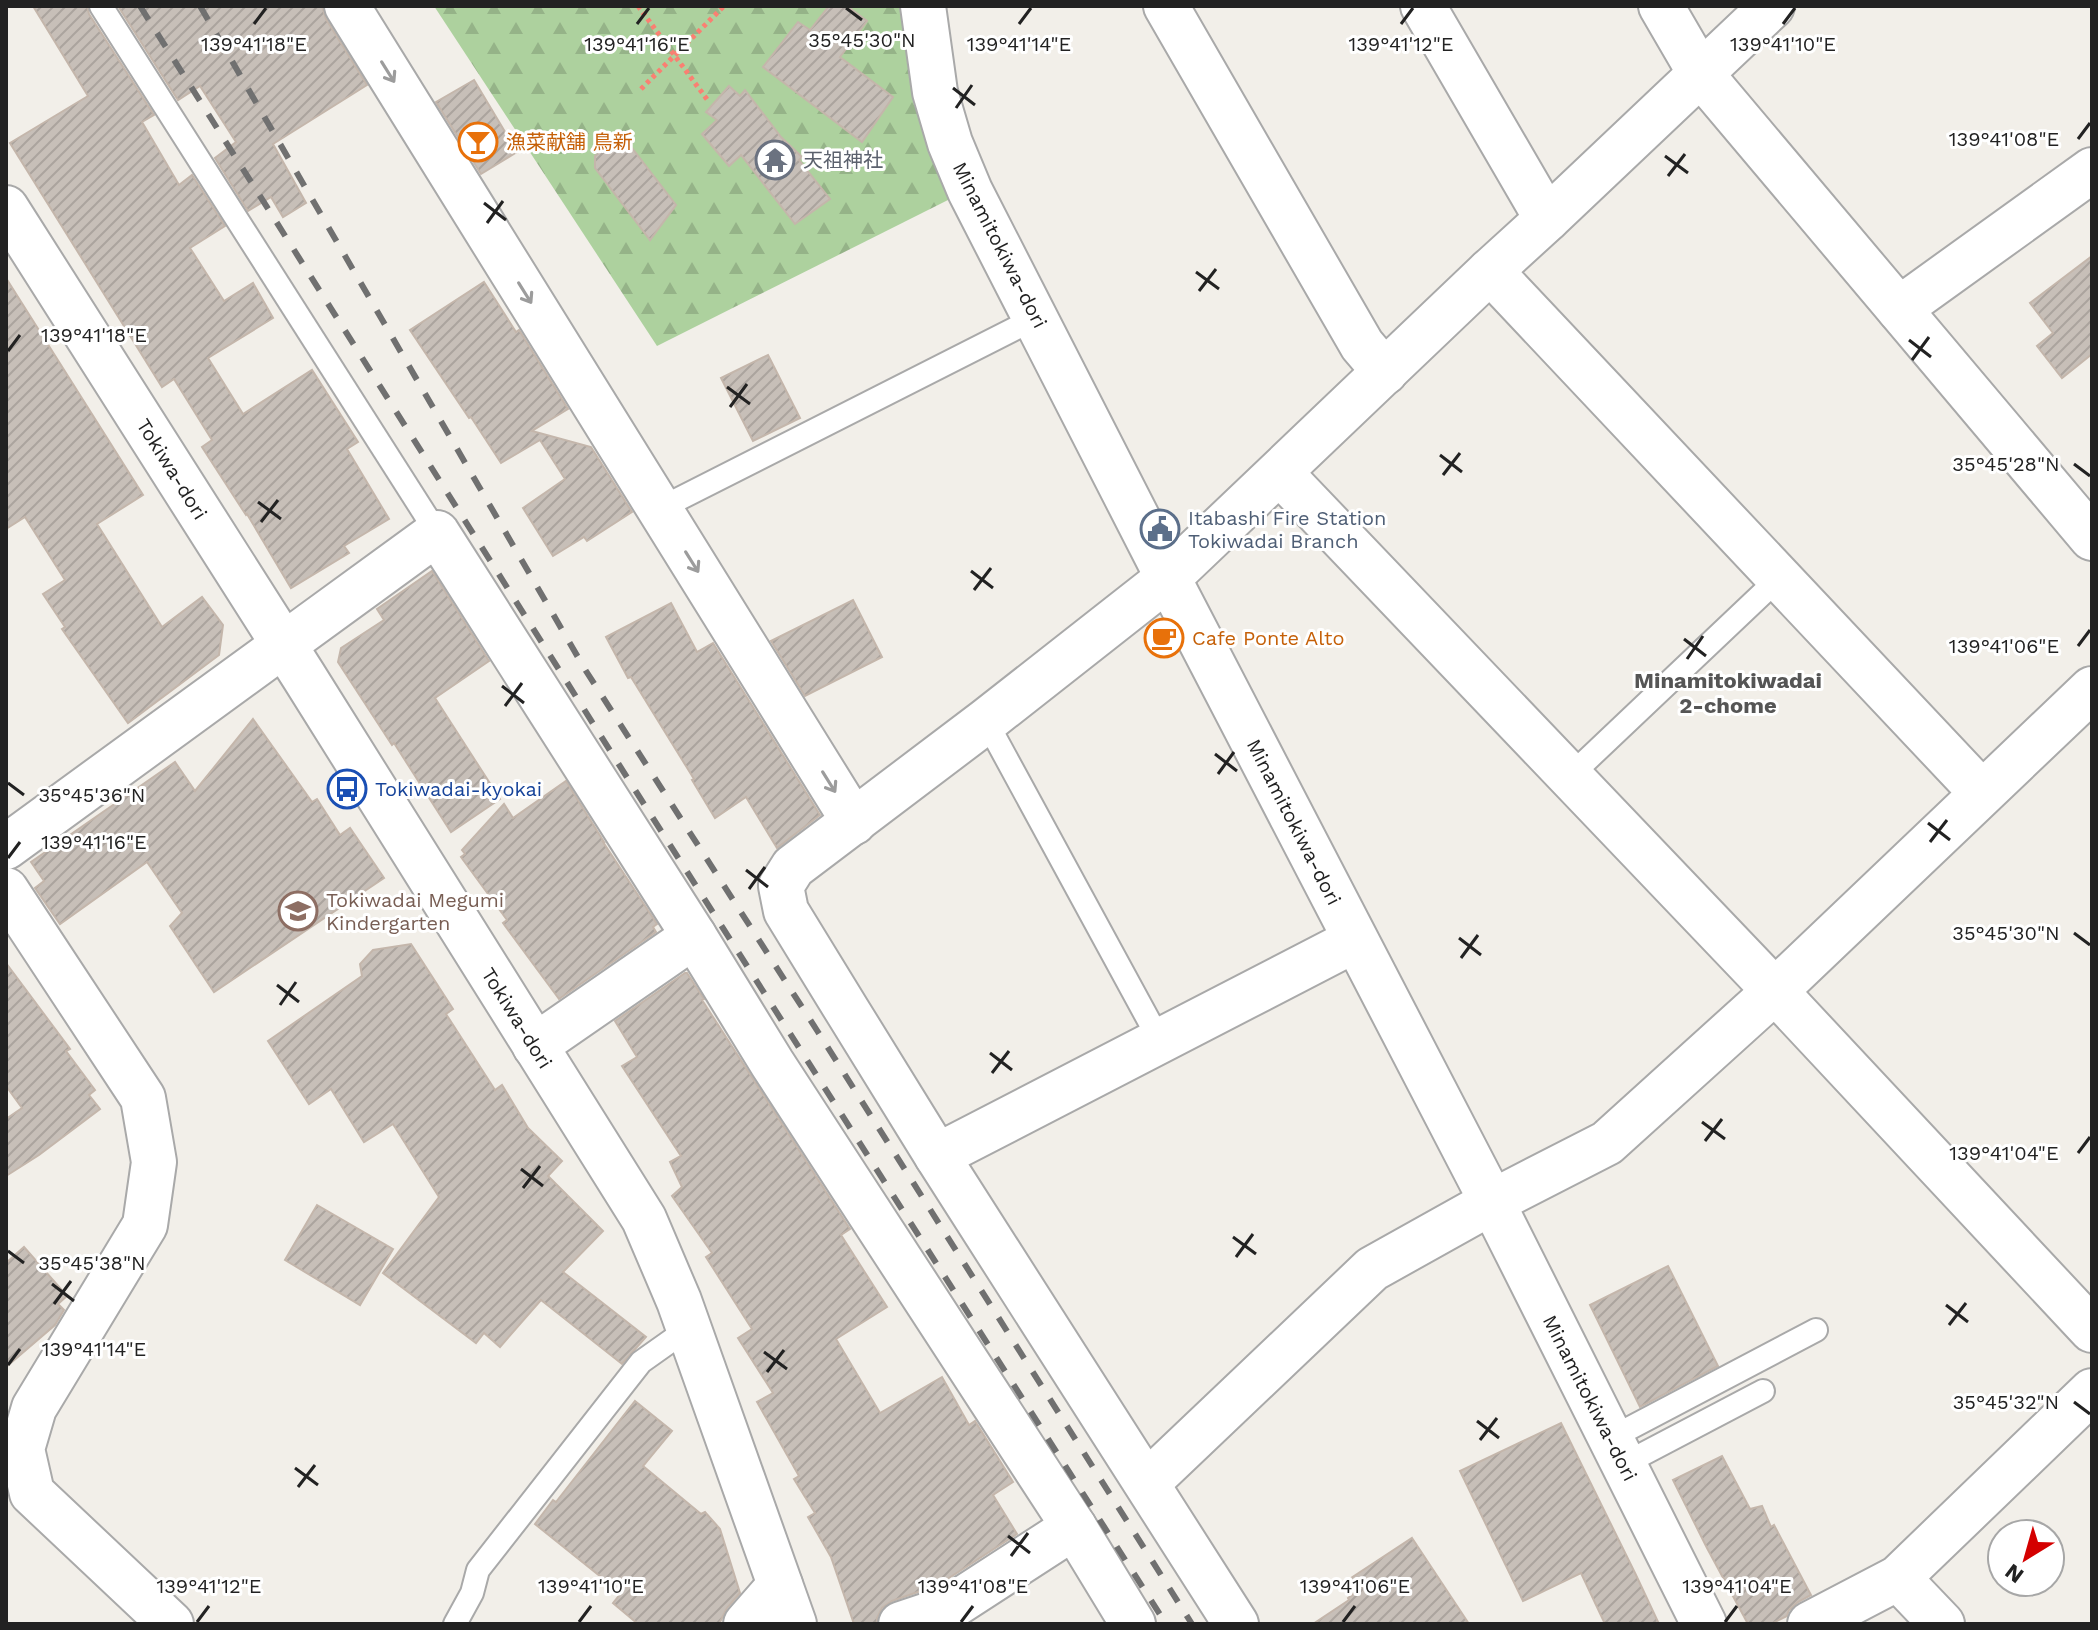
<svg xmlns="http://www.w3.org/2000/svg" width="2098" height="1630" font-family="'Work Sans','Noto Sans JP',sans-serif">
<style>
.forest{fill:url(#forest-firs)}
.building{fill:url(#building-hatch);stroke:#c4b6ab;stroke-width:2}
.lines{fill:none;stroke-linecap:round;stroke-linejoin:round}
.service-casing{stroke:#a9a9a9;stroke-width:26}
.minor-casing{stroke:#a9a9a9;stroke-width:48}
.tertiary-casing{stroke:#a9a9a9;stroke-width:48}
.path{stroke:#fa8072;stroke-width:5;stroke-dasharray:4 4;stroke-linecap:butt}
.service{stroke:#fff;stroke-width:22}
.minor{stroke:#fff;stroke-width:44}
.tertiary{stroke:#fff;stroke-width:44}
.rail{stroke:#707070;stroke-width:6;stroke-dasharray:16 16;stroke-linecap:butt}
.oneway{stroke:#9c9c9c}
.ticks{fill:none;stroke:#222;stroke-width:3}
.labels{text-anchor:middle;stroke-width:6;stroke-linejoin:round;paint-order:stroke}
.food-label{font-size:20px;fill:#c56008;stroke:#fff;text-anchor:start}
.worship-label{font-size:20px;fill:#5b616d;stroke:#fff;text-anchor:start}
.street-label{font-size:20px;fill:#222;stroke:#fff}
.service-label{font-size:20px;fill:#4e5e75;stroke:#fff;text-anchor:start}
.transit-label{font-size:20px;fill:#164399;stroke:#fff;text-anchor:start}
.education-label{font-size:20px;fill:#785e54;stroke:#fff;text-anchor:start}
.neighbourhood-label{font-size:22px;font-weight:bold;fill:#555;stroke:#fff}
.ticks-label{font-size:20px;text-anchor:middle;fill:#222;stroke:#fff;stroke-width:6;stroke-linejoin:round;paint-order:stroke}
</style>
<defs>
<pattern id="forest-firs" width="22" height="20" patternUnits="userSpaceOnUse" patternTransform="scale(2)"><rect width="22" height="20" fill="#add19e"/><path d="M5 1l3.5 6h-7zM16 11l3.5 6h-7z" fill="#95b388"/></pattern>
<pattern id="building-hatch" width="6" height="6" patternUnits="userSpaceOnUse" patternTransform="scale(2)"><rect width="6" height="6" fill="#c7bfb8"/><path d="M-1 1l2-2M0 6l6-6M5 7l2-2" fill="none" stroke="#aba49e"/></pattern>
</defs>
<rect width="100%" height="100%" fill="#f2efe9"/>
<path class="forest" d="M434,6H904L950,199L657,346Z"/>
<g class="building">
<path d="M33,6H87L89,14L154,115L142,122L179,185L192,175L225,226L190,248L224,301L253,283L273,318L208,358L243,414L312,370L358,442L347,449L389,519L344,546L349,553L291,588L247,514L246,515L202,447L212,440L174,379L162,387L10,143L88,96Z"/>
<path d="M118,6H322L326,19L367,85L273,144L306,203L283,217L271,197L248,211L215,158L236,142L200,86L178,100Z"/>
<path d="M829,6H847L867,21L840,57L893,97L862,142L763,67L798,22L810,30Z"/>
<path d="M474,80L517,152L481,174L436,102Z"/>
<path d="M729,86L740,96L745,90L781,137L802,157L799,160L830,199L795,224L741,155L729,166L702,134L717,120L706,112Z"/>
<path d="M622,135L676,205L650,240L595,168V156Z"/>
<path d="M2092,256V354L2062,378L2037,346L2053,333L2030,303Z"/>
<path d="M6,278L143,495L97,524L162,627L202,597L223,625L219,655L128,723L62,629L65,627L43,594L65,580L25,517L6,529Z"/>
<path d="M484,282L516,332L519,330L568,409L532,431L591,447L632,512L587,541L584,537L553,556L523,508L565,479L540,440L501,463L471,417L469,418L410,330Z"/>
<path d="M768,355L800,418L753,441L721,378Z"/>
<path d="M432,571L489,661L435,698L500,799L451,832L394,743L392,745L338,662L341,648L384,620L377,609Z"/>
<path d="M853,600L882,657L805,696L771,641Z"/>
<path d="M671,603L697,652L713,643L820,815L777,848L746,797L715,818L692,780L694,779L631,677L628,678L606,637Z"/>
<path d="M253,719L312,802L317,799L340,835L350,828L384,878L214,992L170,926L182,913L147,862L60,924L35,888L44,881L31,862L175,762L195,791Z"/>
<path d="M566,781L604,842H603L657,924L653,927L656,932L559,999L503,923L507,920L461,857L465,854L462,850L504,804L513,818Z"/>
<path d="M411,944L453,1009L446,1014L495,1090L502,1085L528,1128L562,1161L548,1176L603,1231L563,1272L646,1337L622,1364L541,1300L500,1347L484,1333L476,1343L383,1273L439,1197L393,1124L364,1142L331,1089L309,1104L268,1041L362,976L360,964L373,950Z"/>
<path d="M6,963L70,1049L66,1051L95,1090L89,1095L100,1109L39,1155L6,1176V1119L22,1108L6,1086Z"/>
<path d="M685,973H687L704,999L702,1000L850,1229L841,1235L887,1307L836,1339L880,1413L942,1377L969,1425L975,1421L1013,1482L993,1495L1017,1534L938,1585L892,1601L882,1608L877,1618V1624H854L831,1557L808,1517L815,1513L794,1479L799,1476L757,1402L773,1393L738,1338L752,1329L706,1257L712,1253L672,1196L682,1187L670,1162L681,1156L622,1066L637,1057L615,1021Z"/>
<path d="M317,1205L393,1249L360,1305L285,1260Z"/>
<path d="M24,1247L67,1296L58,1304L64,1310L55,1325L6,1367V1263Z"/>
<path d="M1668,1266L1718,1366L1640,1407L1590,1305Z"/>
<path d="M635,1401L672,1431L643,1466L701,1514L705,1512L720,1529L740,1593L727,1608L719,1624H638L613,1603L621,1593L535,1524L553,1500L556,1502Z"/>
<path d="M1561,1423L1636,1575L1659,1624H1605L1581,1573L1523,1601L1460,1471Z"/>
<path d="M1722,1456L1750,1509L1762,1506L1771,1527L1774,1525L1811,1595L1798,1602L1789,1610L1787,1616L1771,1624H1748L1707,1548L1673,1480Z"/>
<path d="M1412,1538L1469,1624H1313L1349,1600L1348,1598L1356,1592L1348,1580Z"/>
</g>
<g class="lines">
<g class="service-casing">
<g id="service">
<path d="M101,6L437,533"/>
<path d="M659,509L1036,318"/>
<path d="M986,721L1160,1041"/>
<path d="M1570,776L1780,577"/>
<path d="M1611,1438L1816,1330"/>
<path d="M1624,1464L1763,1391"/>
<path d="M455,1624L472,1593L478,1570L641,1362L689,1328"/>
</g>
</g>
<g class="minor-casing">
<g id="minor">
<path d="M347,6L854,822"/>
<path d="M1166,6L1362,345L1385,372"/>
<path d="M1423,6L1547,219"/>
<path d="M1661,6L1700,73L2092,538"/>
<path d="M1490,271L1982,793"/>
<path d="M1899,309L2092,170"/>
<path d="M1280,473L1775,991L2092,1330"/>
<path d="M6,847L437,533L694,936L772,1063L1074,1527L1133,1624"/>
<path d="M6,890L143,1098L154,1162L145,1225L34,1408L22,1449L32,1493L171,1624"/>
<path d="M535,1046L694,936"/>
<path d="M937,1156L1355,940"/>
<path d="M1147,1483L1372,1269L1492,1202L1607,1143L1775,991L2092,689"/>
<path d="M1898,1578L1942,1624"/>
<path d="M746,1624L780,1585"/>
<path d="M901,1624L949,1608L1074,1527"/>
<path d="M1236,1624L937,1156L848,1012L786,911L781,886L793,867L986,721L1168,578L1490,271L1547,219L1772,6"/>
<path d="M1810,1624L1898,1578L2092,1391"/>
</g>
</g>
<g class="tertiary-casing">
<g id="tertiary">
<path d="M923,6L935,92L950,143L970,191L1168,578L1492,1202L1704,1624"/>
<path d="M6,208L303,675L644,1219L679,1301L794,1624"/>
</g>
</g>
<g class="path">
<path d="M638,6L709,102"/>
<path d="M641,89L724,6"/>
</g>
<use href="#service" class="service"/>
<use href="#minor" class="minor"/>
<use href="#tertiary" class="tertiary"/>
<g class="rail">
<path d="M140,6L635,790L1166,1624"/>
<path d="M200,6L586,671L818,1032L1192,1624"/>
</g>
</g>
<defs><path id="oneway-shaft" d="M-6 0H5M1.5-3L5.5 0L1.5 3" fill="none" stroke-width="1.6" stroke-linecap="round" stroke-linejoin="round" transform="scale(2)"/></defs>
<g class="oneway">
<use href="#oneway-shaft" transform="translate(388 72) rotate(58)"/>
<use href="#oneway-shaft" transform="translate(525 293) rotate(58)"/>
<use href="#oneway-shaft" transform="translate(692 562) rotate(58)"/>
<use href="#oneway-shaft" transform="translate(829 782) rotate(58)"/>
</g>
<path class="ticks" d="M846,8L862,20M254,24L266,8M637,24L649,8M1019,24L1031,8M1401,24L1413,8M1783,24L1795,8M953,88L975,105M956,108L972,85M2078,139L2090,123M1665,156L1688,173M1668,176L1685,154M484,203L506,220M487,223L503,201M1196,272L1219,289M1199,291L1216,269M1909,340L1931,357M8,351L20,335M1912,360L1929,337M727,387L750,404M730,407L747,384M1440,455L1462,472M2074,464L2090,476M1443,475L1460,453M258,502L281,519M261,522L278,500M971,571L993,588M974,590L991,568M1684,639L1706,656M2078,646L2090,630M1687,659L1703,636M502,686L524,703M505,706L522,683M1215,754L1237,771M1218,774L1234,752M8,783L24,795M1928,823L1950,840M1930,842L1947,820M8,858L20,842M746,870L768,887M749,889L765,867M2074,933L2090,945M1459,938L1481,955M1461,958L1478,935M277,985L299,1002M280,1005L296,982M990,1053L1012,1070M992,1073L1009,1051M1702,1122L1725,1139M1705,1141L1722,1119M2078,1153L2090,1137M521,1169L543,1186M523,1188L540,1166M1233,1237L1256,1254M8,1251L24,1263M1236,1257L1253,1234M52,1284L74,1301M54,1304L71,1281M1946,1305L1968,1322M1949,1325L1966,1303M764,1352L787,1369M8,1365L20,1349M767,1372L784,1350M2074,1402L2090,1414M1477,1421L1499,1438M1480,1440L1497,1418M295,1468L318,1485M298,1487L315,1465M1008,1536L1030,1553M1011,1556L1028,1533M197,1622L209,1606M579,1622L591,1606M961,1622L973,1606M1343,1622L1355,1606M1725,1622L1737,1606"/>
<defs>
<g id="bar-ring" transform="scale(2)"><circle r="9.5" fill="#fff" stroke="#e8710a" stroke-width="1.5"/><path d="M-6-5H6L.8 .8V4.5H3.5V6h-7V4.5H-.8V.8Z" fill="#e8710a"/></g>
<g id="temple-ring" transform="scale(2)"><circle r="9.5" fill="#fff" stroke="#6b7280" stroke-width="1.5"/><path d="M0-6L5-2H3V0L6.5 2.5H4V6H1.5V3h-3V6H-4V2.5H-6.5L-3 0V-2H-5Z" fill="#6b7280"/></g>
<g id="civic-ring" transform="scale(2)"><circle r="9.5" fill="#fff" stroke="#5c6f8a" stroke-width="1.5"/><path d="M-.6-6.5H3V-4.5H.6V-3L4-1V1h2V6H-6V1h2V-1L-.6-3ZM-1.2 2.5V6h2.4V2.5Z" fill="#5c6f8a"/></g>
<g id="cafe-ring" transform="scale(2)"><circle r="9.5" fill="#fff" stroke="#e8710a" stroke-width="1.5"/><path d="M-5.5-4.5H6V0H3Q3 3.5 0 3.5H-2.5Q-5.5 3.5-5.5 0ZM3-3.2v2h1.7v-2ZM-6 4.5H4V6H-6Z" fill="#e8710a"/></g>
<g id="bus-ring" transform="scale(2)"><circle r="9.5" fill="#fff" stroke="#1a4fb4" stroke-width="1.5"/><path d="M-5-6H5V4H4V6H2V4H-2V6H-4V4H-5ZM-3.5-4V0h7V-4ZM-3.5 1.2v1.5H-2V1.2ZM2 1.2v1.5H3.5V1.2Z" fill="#1a4fb4"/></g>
<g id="school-ring" transform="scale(2)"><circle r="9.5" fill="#fff" stroke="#8d6e63" stroke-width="1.5"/><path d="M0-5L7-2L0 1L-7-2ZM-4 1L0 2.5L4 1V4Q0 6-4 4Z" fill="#8d6e63"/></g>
</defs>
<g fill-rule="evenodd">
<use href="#bar-ring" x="478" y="142"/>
<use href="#temple-ring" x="775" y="160"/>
<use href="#civic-ring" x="1160" y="529"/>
<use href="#cafe-ring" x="1164" y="638"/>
<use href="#bus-ring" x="347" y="789"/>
<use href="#school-ring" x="298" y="911"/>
</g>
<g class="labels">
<g class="food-label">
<text x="506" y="149">漁菜献舗 鳥新</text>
<text x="1192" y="645">Cafe Ponte Alto</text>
</g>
<g class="worship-label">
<text x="803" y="167">天祖神社</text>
</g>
<g class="street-label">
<text transform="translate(1000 245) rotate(63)" y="7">Minamitokiwa-dori</text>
<text transform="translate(172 469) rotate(58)" y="7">Tokiwa-dori</text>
<text transform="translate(1294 822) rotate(63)" y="7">Minamitokiwa-dori</text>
<text transform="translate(517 1018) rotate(58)" y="7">Tokiwa-dori</text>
<text transform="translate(1590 1398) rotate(63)" y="7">Minamitokiwa-dori</text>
</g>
<g class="service-label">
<text x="1188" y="525">Itabashi Fire Station<tspan x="1188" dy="23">Tokiwadai Branch</tspan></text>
</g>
<g class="transit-label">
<text x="375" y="796">Tokiwadai-kyokai</text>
</g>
<g class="education-label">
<text x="326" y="907">Tokiwadai Megumi<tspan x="326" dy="23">Kindergarten</tspan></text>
</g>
<g class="neighbourhood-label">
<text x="1728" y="688">Minamitokiwadai<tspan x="1728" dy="25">2-chome</tspan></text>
</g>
</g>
<g class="ticks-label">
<text x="862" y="47">35°45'30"N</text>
<text x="254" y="51">139°41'18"E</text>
<text x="637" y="51">139°41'16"E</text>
<text x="1019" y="51">139°41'14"E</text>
<text x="1401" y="51">139°41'12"E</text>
<text x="1783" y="51">139°41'10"E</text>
<text x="2004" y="146">139°41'08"E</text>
<text x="94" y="342">139°41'18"E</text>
<text x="2006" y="471">35°45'28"N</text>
<text x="2004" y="653">139°41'06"E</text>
<text x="92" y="802">35°45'36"N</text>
<text x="94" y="849">139°41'16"E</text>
<text x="2006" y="940">35°45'30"N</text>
<text x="2004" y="1160">139°41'04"E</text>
<text x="92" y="1270">35°45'38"N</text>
<text x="94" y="1356">139°41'14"E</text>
<text x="2006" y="1409">35°45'32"N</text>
<text x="209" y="1593">139°41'12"E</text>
<text x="591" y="1593">139°41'10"E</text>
<text x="973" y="1593">139°41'08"E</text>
<text x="1355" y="1593">139°41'06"E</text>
<text x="1737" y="1593">139°41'04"E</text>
</g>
<rect width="2098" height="1630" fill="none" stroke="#222222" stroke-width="16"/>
<g transform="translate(2026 1558) rotate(217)"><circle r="38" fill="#ffffff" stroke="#a7a7a7" stroke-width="2"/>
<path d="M0-6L14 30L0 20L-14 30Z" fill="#d40000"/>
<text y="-12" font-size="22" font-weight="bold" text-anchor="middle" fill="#222222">N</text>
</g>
</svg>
